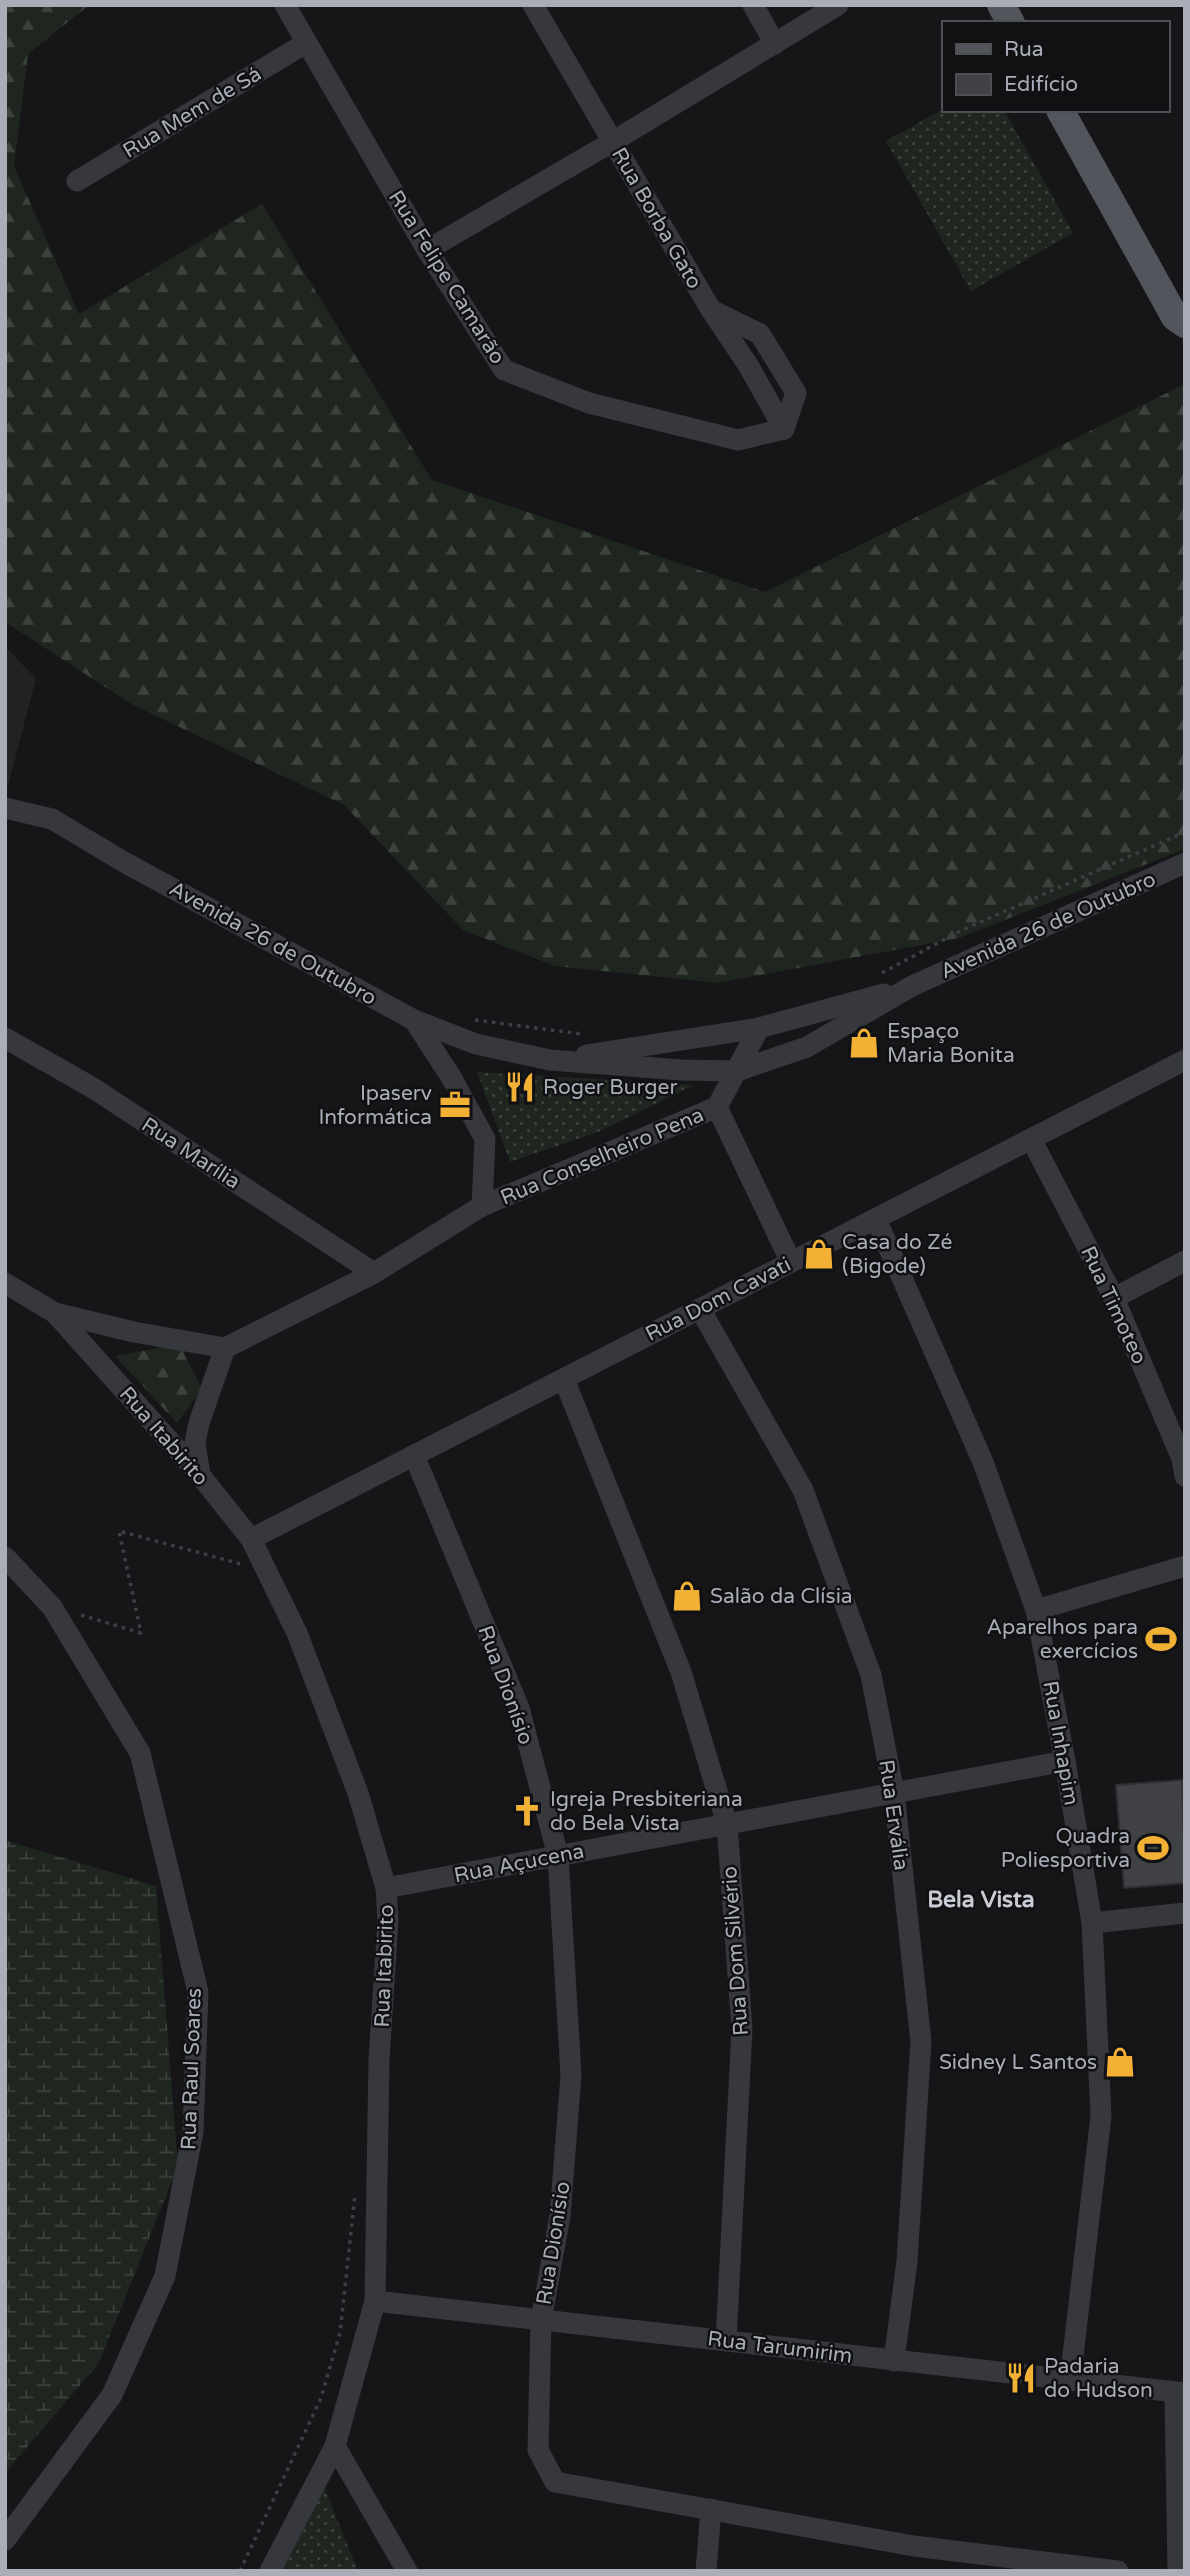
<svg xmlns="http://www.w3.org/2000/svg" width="1190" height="2576" font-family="'Varela Round',sans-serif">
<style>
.built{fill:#222225}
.grass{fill:url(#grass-dots)}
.forest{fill:url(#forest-firs)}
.wetland{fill:url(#wetland-marsh)}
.building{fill:#404145;stroke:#303034;stroke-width:2}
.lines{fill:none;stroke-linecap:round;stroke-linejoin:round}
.path{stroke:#3d3f44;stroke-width:3.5;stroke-dasharray:3.5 5;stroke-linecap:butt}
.minor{stroke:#37383d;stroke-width:21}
.major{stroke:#53555c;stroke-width:28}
.labels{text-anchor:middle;stroke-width:5;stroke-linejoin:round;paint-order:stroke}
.street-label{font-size:21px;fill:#a8adb8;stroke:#111113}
.poi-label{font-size:21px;fill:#a8adb8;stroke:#111113;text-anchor:start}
.neighbourhood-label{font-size:23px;font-weight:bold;fill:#c9ccd4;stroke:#111113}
</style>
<defs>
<pattern id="grass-dots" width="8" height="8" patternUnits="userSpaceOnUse" patternTransform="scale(1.75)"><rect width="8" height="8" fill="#1e261f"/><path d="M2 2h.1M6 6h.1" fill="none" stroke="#3c433d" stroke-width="1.8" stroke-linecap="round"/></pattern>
<pattern id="forest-firs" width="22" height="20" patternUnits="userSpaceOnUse" patternTransform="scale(1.75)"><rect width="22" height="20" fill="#1e261f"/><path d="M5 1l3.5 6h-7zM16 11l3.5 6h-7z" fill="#3c433d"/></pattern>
<pattern id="wetland-marsh" width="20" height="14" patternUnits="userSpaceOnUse" patternTransform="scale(1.75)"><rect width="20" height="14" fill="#1e261f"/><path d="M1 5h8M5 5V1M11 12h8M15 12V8" fill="none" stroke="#3c433d"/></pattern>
</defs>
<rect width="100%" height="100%" fill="#161618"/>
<path class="built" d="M5,646L36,679L8,786H5Z"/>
<g class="grass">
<path d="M943,109L1004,110L1073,233L971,291L886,141Z"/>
<path d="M477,1072L694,1085L598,1132L510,1162Z"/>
<path d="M324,2487L358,2571H279Z"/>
</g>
<g class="forest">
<path d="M5,5H89L28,54L14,166L79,314L262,204L432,480L765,592L1185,384V849L959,938L718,983L555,966L463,930L344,805L133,705L5,622Z"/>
<path d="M179,1344L202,1389L177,1423L115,1356Z"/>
</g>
<path class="wetland" d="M8,1841L156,1886L178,2166L99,2363L5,2473V1842Z"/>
<path class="building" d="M1182,1780L1185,1883L1124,1888L1116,1785Z"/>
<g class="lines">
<g class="path">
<path d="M882,973L960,931L1185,832"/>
<path d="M475,1020L582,1034"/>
<path d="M81,1615L141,1633L119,1531L241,1564"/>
<path d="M240,2571L321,2398L340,2333L355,2195"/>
</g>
<g class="minor">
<path d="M285,5L427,250L504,370L589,403L738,440L784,429"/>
<path d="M533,5L711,310L748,365L784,429"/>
<path d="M753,5L775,44"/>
<path d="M77,181L306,43"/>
<path d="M427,250L612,142L838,5"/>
<path d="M713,311L760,334L796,393L784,429"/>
<path d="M5,808L52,819L124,862L414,1020L476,1044L550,1060L681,1070L737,1071L807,1047L912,986L1185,863"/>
<path d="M414,1020L451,1077L485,1139L482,1206"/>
<path d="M5,1038L93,1088L374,1273"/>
<path d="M586,1055L759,1028L884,994"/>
<path d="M717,1107L791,1262"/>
<path d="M1031,1139L1114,1298L1182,1459L1185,1476"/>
<path d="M876,1219L983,1462L1036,1610L1065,1761L1092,1923L1101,2116L1070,2381"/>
<path d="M5,1283L55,1313L200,1475L251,1539L297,1633L358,1793L386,1888L388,1920L379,2060L375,2301L335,2446L270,2571"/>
<path d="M1114,1298L1185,1261"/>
<path d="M700,1309L803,1490L871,1675L894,1793L921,2042L907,2261L894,2361"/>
<path d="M55,1313L134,1332L225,1348"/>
<path d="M564,1379L681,1672L727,1824L742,2029L726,2341"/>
<path d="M414,1455L519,1708L558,1856L571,2075L560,2216L541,2320L538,2450L555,2482L914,2546L1118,2571"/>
<path d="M200,1475L195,1443L199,1423L225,1348L374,1273L482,1206L717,1107L759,1028"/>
<path d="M251,1539L1185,1060"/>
<path d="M5,1557L52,1607L140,1753L198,1992L193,2132L165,2276L112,2395L5,2540"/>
<path d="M1036,1610L1185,1566"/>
<path d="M386,1888L1065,1761"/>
<path d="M1092,1923L1185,1913"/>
<path d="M375,2301L1185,2393"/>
<path d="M1175,2393L1178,2571"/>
<path d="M335,2446L407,2571"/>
<path d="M706,2571L711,2509"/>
</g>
<g class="major">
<path d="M1001,5L1011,23"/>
<path d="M1060,110L1175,317L1185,324"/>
</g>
</g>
<defs>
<g id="shop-bare" transform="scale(2.415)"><path d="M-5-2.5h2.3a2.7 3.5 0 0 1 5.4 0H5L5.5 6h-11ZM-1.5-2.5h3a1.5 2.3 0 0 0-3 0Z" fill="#f2b134" stroke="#111113" stroke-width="2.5" paint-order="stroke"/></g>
<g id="restaurant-bare" transform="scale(2.415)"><path d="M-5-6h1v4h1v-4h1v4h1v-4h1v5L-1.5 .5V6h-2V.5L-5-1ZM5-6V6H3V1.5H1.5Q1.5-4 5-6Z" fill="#f2b134" stroke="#111113" stroke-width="2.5" paint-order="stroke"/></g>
<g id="office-bare" transform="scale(2.415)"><path d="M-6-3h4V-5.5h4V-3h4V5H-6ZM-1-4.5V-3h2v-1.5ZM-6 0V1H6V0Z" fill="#f2b134" stroke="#111113" stroke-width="2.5" paint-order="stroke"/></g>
<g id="stadium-bare" transform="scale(2.415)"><path d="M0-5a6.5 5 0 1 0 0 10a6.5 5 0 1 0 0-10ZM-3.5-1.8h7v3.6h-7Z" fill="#f2b134" stroke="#111113" stroke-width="2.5" paint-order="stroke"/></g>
<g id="church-bare" transform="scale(2.415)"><path d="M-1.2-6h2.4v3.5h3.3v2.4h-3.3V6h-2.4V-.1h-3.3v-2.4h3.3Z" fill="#f2b134" stroke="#111113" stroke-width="2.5" paint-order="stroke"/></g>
</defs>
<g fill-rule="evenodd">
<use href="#shop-bare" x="864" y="1043"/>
<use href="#restaurant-bare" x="520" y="1087"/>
<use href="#office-bare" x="455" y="1105"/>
<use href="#shop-bare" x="819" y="1254"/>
<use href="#shop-bare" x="687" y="1596"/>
<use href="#stadium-bare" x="1161" y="1639"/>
<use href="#church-bare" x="527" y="1811"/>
<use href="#stadium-bare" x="1153" y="1848"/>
<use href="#shop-bare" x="1120" y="2062"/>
<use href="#restaurant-bare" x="1021" y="2378"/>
</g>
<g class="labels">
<g class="street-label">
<text transform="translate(192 112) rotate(-31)" y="7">Rua Mem de Sá</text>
<text transform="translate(657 218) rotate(60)" y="7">Rua Borba Gato</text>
<text transform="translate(447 277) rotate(58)" y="7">Rua Felipe Camarão</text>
<text transform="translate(1048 925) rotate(-24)" y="7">Avenida 26 de Outubro</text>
<text transform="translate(273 943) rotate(29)" y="7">Avenida 26 de Outubro</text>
<text transform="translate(191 1153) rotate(33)" y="7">Rua Marília</text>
<text transform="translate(602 1156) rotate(-23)" y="7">Rua Conselheiro Pena</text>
<text transform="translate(718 1299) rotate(-27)" y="7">Rua Dom Cavati</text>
<text transform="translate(1114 1305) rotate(65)" y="7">Rua Timoteo</text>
<text transform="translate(164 1436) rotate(49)" y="7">Rua Itabirito</text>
<text transform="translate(506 1685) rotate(70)" y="7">Rua Dionísio</text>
<text transform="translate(1061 1743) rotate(80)" y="7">Rua Inhapim</text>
<text transform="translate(894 1815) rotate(82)" y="7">Rua Ervália</text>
<text transform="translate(519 1863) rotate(-11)" y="7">Rua Açucena</text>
<text transform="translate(735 1951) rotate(-94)" y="7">Rua Dom Silvério</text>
<text transform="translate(384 1966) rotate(-88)" y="7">Rua Itabirito</text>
<text transform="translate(191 2069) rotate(-88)" y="7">Rua Raul Soares</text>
<text transform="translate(553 2243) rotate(-81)" y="7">Rua Dionísio</text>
<text transform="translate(780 2347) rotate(7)" y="7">Rua Tarumirim</text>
</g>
<g class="poi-label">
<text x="887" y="1038">Espaço<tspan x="887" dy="24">Maria Bonita</tspan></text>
<text x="543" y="1094">Roger Burger</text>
<text x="432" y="1100" text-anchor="end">Ipaserv<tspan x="432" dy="24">Informática</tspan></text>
<text x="842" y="1249">Casa do Zé<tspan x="842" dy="24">(Bigode)</tspan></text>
<text x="710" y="1603">Salão da Clísia</text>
<text x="1138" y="1634" text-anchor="end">Aparelhos para<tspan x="1138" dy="24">exercícios</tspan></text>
<text x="550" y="1806">Igreja Presbiteriana<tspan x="550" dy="24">do Bela Vista</tspan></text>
<text x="1130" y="1843" text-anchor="end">Quadra<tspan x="1130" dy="24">Poliesportiva</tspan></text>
<text x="1097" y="2069" text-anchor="end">Sidney L Santos</text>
<text x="1044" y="2373">Padaria<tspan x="1044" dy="24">do Hudson</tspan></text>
</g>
<g class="neighbourhood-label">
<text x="981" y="1907">Bela Vista</text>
</g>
</g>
<rect width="1190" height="2576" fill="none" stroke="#a8adb8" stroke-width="14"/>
<rect x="942" y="21" width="228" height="91" fill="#111113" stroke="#4d4f55" stroke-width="2"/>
<rect x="956" y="44" width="35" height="10" fill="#53555c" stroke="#4d4f55" stroke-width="2"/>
<text x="1004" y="56" font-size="21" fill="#a8adb8">Rua</text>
<rect x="956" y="74" width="35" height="21" fill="#404145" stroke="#4d4f55" stroke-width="2"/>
<text x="1004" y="91" font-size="21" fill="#a8adb8">Edifício</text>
</svg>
